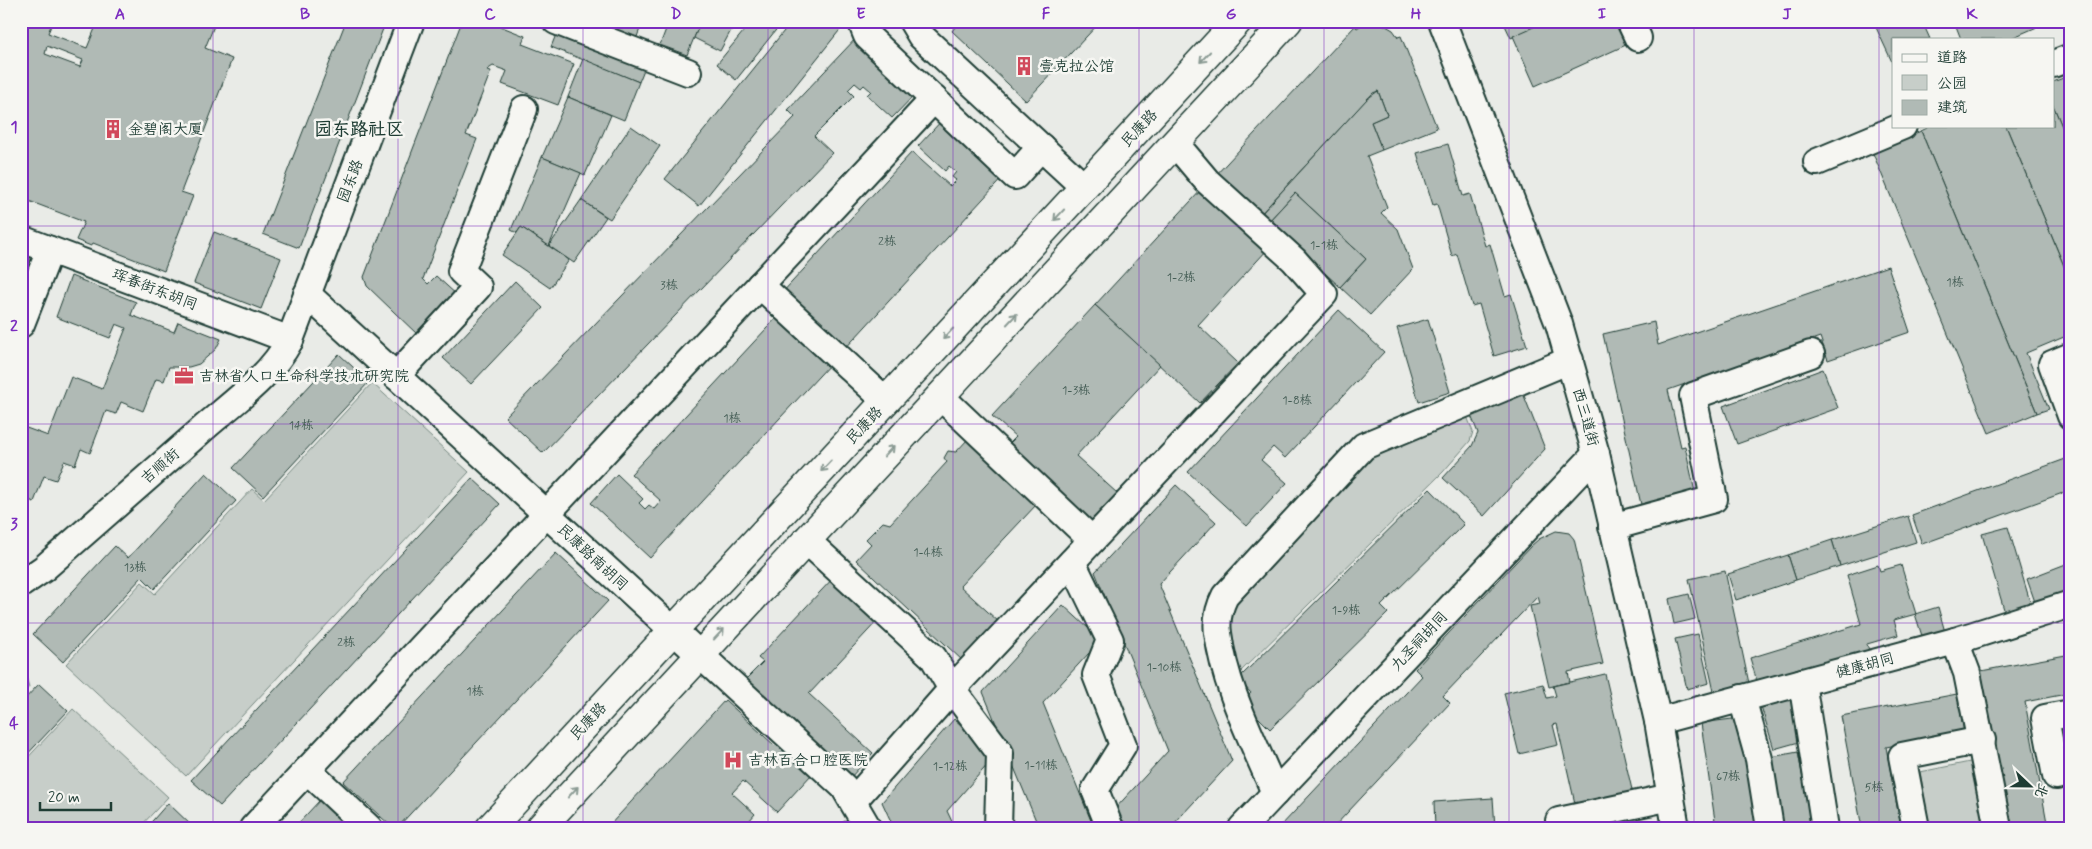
<svg xmlns="http://www.w3.org/2000/svg" width="2092" height="849" font-family="Mynerve,'LXGW WenKai TC',sans-serif">
<style>
.green{fill:#c7cec9;stroke:#73867e}
.building{fill:#b0bab5;stroke:#1f3d34;fill-rule:evenodd}
.lines{fill:none;stroke-linecap:round;stroke-linejoin:round}
.minor-casing{stroke:#1f3d34;stroke-width:30}
.major-casing{stroke:#1f3d34;stroke-width:31}
.minor{stroke:#f6f6f2;stroke-width:26}
.major{stroke:#f6f6f2;stroke-width:28}
.oneway{stroke:#8a9a93}
.grid{fill:none;stroke:#7b2cbf;stroke-width:1;stroke-opacity:0.55}
.labels{text-anchor:middle;stroke-width:5;stroke-linejoin:round;paint-order:stroke}
.number-label{font-size:12px;fill:#435c54}
.poi-label{font-size:15px;fill:#1f3d34;stroke:#f6f6f2;text-anchor:start}
.street-label{font-size:15px;fill:#1f3d34;stroke:#f6f6f2}
.quarter-label{font-size:18px;font-weight:bold;fill:#1f3d34;stroke:#f6f6f2}
.neatline{fill:none;stroke:#7b2cbf;stroke-width:2}
.grid-label{font-size:16px;text-anchor:middle;font-weight:bold;fill:#7b2cbf}
</style>
<rect width="100%" height="100%" fill="#e9ebe7"/>
<filter id="ink" filterUnits="userSpaceOnUse"><feTurbulence type="fractalNoise" baseFrequency=".02" numOctaves="2"/><feDisplacementMap in="SourceGraphic" scale="10" xChannelSelector="R" yChannelSelector="G"/><feConvolveMatrix kernelMatrix="1 2 1 2 8 2 1 2 1" color-interpolation-filters="sRGB"/></filter>
<g filter="url(#ink)">
<g class="green">
<path d="M372,383L469,472L186,776L66,664L142,582L155,594L252,489L264,500Z"/>
<path d="M1465,411L1473,432L1470,441L1443,472L1238,674L1224,610L1366,453Z"/>
<path d="M21,659L29,687L21,696Z"/>
<path d="M73,709L168,797L139,828H21V765Z"/>
<path d="M1975,761L1987,828H1930L1920,772Z"/>
</g>
<g class="building">
<path d="M21,21H53L48,33L87,48L98,21H216L205,48L232,59L181,192L193,196L164,271L93,243L91,246L76,240L84,222L21,198ZM47,46L83,60L80,67L45,54Z"/>
<path d="M346,21H386L299,248L263,234Z"/>
<path d="M462,21H487L525,36L522,44L574,64L558,105L502,84L507,71L493,66L487,70L491,71L466,135L477,139L423,279L428,284L436,276L458,296L419,336L367,286L364,277Z"/>
<path d="M601,21H643L635,42L598,28Z"/>
<path d="M669,21H701L687,55L660,45Z"/>
<path d="M701,21H736L720,51L694,38Z"/>
<path d="M752,21H783L736,80L717,64Z"/>
<path d="M792,21H847L699,206L665,179Z"/>
<path d="M960,21H1101L1026,101L952,31Z"/>
<path d="M1503,21H1537L1539,25L1511,38Z"/>
<path d="M1547,21H1615L1626,45L1535,86L1513,36Z"/>
<path d="M1873,21H1922L1930,39H1893V64Z"/>
<path d="M1954,21H2051L2009,39H1961Z"/>
<path d="M1379,22L1393,30L1398,37L1401,36L1437,128L1382,150L1371,122L1387,115L1378,91L1373,93L1256,219L1213,178L1355,26L1357,28L1363,24Z"/>
<path d="M557,32L645,67L639,82L551,47Z"/>
<path d="M859,35L917,92L892,118L867,95L871,91L864,85L861,88L855,83L848,90L854,96L814,136L832,153L543,453L505,417L795,117L788,110Z"/>
<path d="M583,59L639,82L624,120L568,97Z"/>
<path d="M2071,75V148L2053,105V82Z"/>
<path d="M1378,91L1387,115L1371,122L1382,150L1367,156L1387,207L1381,213L1398,229L1413,269L1370,315L1340,287L1366,259L1295,193L1269,221L1262,213L1367,99Z"/>
<path d="M568,97L611,115L585,175L542,157Z"/>
<path d="M2053,105L2071,148V283L2006,126H2053Z"/>
<path d="M945,117L1006,174L842,352L780,295L912,152L950,186L956,180L952,177L956,172L949,166L945,171L918,146Z"/>
<path d="M631,126L660,146L610,219L581,200Z"/>
<path d="M1931,126H2006L2071,283V334L2026,353L2049,409L2037,413L1921,131Z"/>
<path d="M1921,131L2037,413L1989,433L1872,151Z"/>
<path d="M1448,144L1463,196L1470,194L1485,246L1490,244L1505,296L1511,294L1527,346L1494,356L1479,304L1472,306L1457,254L1452,256L1437,204L1433,205L1417,153Z"/>
<path d="M542,157L581,173L549,246L521,227L517,233L511,230Z"/>
<path d="M1203,188L1268,249L1198,325L1238,363L1200,403L1095,305Z"/>
<path d="M1295,193L1366,259L1340,287L1269,221Z"/>
<path d="M581,200L606,217L574,263L549,246Z"/>
<path d="M521,227L569,260L550,288L502,255Z"/>
<path d="M214,232L281,258L261,309L194,283Z"/>
<path d="M1888,266L1910,332L1828,360L1820,337L1668,390L1681,447L1685,446L1696,497L1642,509L1603,334L1654,322L1658,345Z"/>
<path d="M71,276L136,302L131,315L174,332L178,322L221,339L216,349L199,364L189,367H169L164,381L156,379L143,411L121,402L116,414L106,411L90,453L81,449L75,465L64,461L56,480L44,476L34,502L21,497V426L48,436L71,377L102,389L126,328L116,324L110,338L56,317Z"/>
<path d="M515,281L543,308L471,384L443,358Z"/>
<path d="M1095,305L1160,365L1076,456L1117,493L1088,524L1006,447L1016,437L992,416Z"/>
<path d="M1339,310L1384,352L1285,458L1273,447L1261,460L1287,483L1247,526L1188,472Z"/>
<path d="M780,314L832,362L650,558L591,503L617,474L643,499L639,503L645,509L649,505L654,509L661,501L631,474Z"/>
<path d="M1428,319L1450,392L1419,402L1397,328Z"/>
<path d="M339,354L369,382L263,496L233,468Z"/>
<path d="M1823,369L1838,408L1737,444L1723,406Z"/>
<path d="M1521,388L1545,449L1484,516L1443,478L1472,446L1478,433L1468,408Z"/>
<path d="M968,439L1037,504L960,586L1000,623L964,662L856,560L871,544L866,539L883,522L890,524L947,462L944,458L948,451L956,452Z"/>
<path d="M2071,457V490L1922,544L1912,515Z"/>
<path d="M206,473L236,501L154,589L142,577L63,662L33,634L115,546L128,558Z"/>
<path d="M472,478L500,504L220,806L191,780Z"/>
<path d="M1176,485L1216,522L1159,584L1232,761L1170,828H1131L1113,811L1168,751L1095,572Z"/>
<path d="M1430,489L1464,524L1381,606L1388,613L1270,729L1242,701L1251,693L1238,679Z"/>
<path d="M1908,516L1916,542L1840,566L1832,540Z"/>
<path d="M2008,527L2031,605L2005,613L1982,534Z"/>
<path d="M1556,531L1569,533L1574,539L1603,664L1568,672L1570,682L1549,687L1530,606L1540,604L1538,596L1443,696L1450,703L1333,828H1279L1422,676L1415,669L1531,546L1539,539Z"/>
<path d="M1832,540L1840,566L1796,580L1788,555Z"/>
<path d="M556,553L608,601L397,828H393L343,782Z"/>
<path d="M1788,555L1796,580L1736,600L1728,574Z"/>
<path d="M2071,562V589L2035,602L2027,579Z"/>
<path d="M1878,565L1880,571L1901,565L1916,614L1894,620L1898,635L1867,644L1870,654L1759,688L1750,658L1861,624L1847,575Z"/>
<path d="M1725,571L1750,688L1715,696L1689,579Z"/>
<path d="M836,575L881,617L809,694L873,753L849,779L742,683L763,662L758,658Z"/>
<path d="M1689,594L1695,619L1674,624L1669,599Z"/>
<path d="M1063,605L1101,640L1043,703L1094,828H1039L983,692Z"/>
<path d="M1938,607L1945,632L1923,639L1915,614Z"/>
<path d="M1698,634L1709,683L1687,689L1675,639Z"/>
<path d="M2071,654V693L2025,702L2048,828H2010L1981,671Z"/>
<path d="M1605,674L1633,794L1576,808L1557,724L1553,725L1558,745L1519,754L1504,693L1543,684L1547,698L1556,696L1553,686Z"/>
<path d="M39,684L68,711L21,761V703Z"/>
<path d="M1957,694L1964,732L1886,747L1901,828H1862L1841,716Z"/>
<path d="M1794,697L1806,740L1774,749L1761,706Z"/>
<path d="M725,700L775,746L778,743L812,774L777,812L743,781L732,793L755,814L743,828H607Z"/>
<path d="M1740,718L1756,828H1716L1701,723Z"/>
<path d="M954,719L996,755L947,811L955,828H894L882,802Z"/>
<path d="M1798,752L1812,828H1784L1771,757Z"/>
<path d="M1493,798L1495,828H1435L1434,802Z"/>
<path d="M320,800L345,823L340,828H294Z"/>
<path d="M168,803L194,828H146Z"/>
<path d="M848,819L853,828H834Z"/>
<path d="M1644,823V828H1606Z"/>
</g>
<g class="lines">
<g class="minor-casing">
<g id="minor">
<path d="M556,21L688,72"/>
<path d="M861,21L867,36L1015,176L1041,147"/>
<path d="M912,21L921,36L1084,187"/>
<path d="M1442,21L1559,324L1596,454L1658,721L1676,828"/>
<path d="M1630,21L1638,38"/>
<path d="M2053,64L2071,57"/>
<path d="M1817,162L1903,126"/>
<path d="M21,239L290,340"/>
<path d="M760,285L886,401"/>
<path d="M307,294L844,787L868,828"/>
<path d="M21,324L50,250"/>
<path d="M2071,356L2052,364L2071,416"/>
<path d="M396,376L478,287L461,271L524,109"/>
<path d="M940,396L1092,540"/>
<path d="M1612,527L1714,499L1693,396L1811,354"/>
<path d="M806,540L933,657L952,689L1000,753L998,828"/>
<path d="M1072,562L1110,640L1096,675L1123,745L1095,790L1110,828"/>
<path d="M21,584L43,569C94,524 146,479 197,434C229,405 269,379 290,340L411,21"/>
<path d="M1955,641L1967,673L1998,828"/>
<path d="M1802,682L1825,828"/>
<path d="M1742,698L1759,759L1770,828"/>
<path d="M2071,713L2045,718L2056,776L2071,773"/>
<path d="M1658,721L1955,641L2071,604"/>
<path d="M307,770L369,828"/>
<path d="M1275,793C1254,742 1225,689 1218,633C1216,620 1219,608 1225,596L1364,446L1570,360"/>
<path d="M854,800L952,689L1324,294L1294,260L1207,181L1175,143"/>
<path d="M1559,821L1671,797"/>
<path d="M253,828L934,99"/>
<path d="M1242,828L1596,454"/>
<path d="M1916,828L1902,756L1982,740"/>
</g>
</g>
<g class="major-casing">
<g id="major">
<path d="M490,828L1238,21"/>
<path d="M540,828L1288,21"/>
</g>
</g>
<use href="#minor" class="minor"/>
<use href="#major" class="major"/>
</g>
<defs><path id="oneway-shaft" d="M-6 0H5M1.5-3L5.5 0L1.5 3" fill="none" stroke-width="1.6" stroke-linecap="round" stroke-linejoin="round" transform="scale(1.25)"/></defs>
<g class="oneway">
<use href="#oneway-shaft" transform="translate(1205 57) rotate(133)"/>
<use href="#oneway-shaft" transform="translate(1059 215) rotate(133)"/>
<use href="#oneway-shaft" transform="translate(1012 319) rotate(-47)"/>
<use href="#oneway-shaft" transform="translate(948 334) rotate(133)"/>
<use href="#oneway-shaft" transform="translate(889 451) rotate(-47)"/>
<use href="#oneway-shaft" transform="translate(826 466) rotate(133)"/>
<use href="#oneway-shaft" transform="translate(719 634) rotate(-47)"/>
<use href="#oneway-shaft" transform="translate(573 792) rotate(-47)"/>
</g>
</g>
<path class="grid" d="M213,21V828M398,21V828M583,21V828M768,21V828M953,21V828M1139,21V828M1324,21V828M1509,21V828M1694,21V828M1879,21V828M21,226H2071M21,424H2071M21,623H2071"/>
<defs>
<g id="building-bare" transform="scale(1.5)"><path d="M-4-6H4V6H1V3H-1V6H-4ZM-2.5-4.3h1.7v1.8h-1.7ZM.8-4.3h1.7v1.8H.8ZM-2.5-1h1.7V.8h-1.7ZM.8-1h1.7V.8H.8Z" fill="#d1495b" stroke="#f6f6f2" stroke-width="2.5" paint-order="stroke"/></g>
<g id="office-bare" transform="scale(1.5)"><path d="M-6-3h4V-5.5h4V-3h4V5H-6ZM-1-4.5V-3h2v-1.5ZM-6 0V1H6V0Z" fill="#d1495b" stroke="#f6f6f2" stroke-width="2.5" paint-order="stroke"/></g>
<g id="hospital-bare" transform="scale(1.5)"><path d="M-5-5h3v3.5h4V-5h3V5h-3V1.5h-4V5h-3Z" fill="#d1495b" stroke="#f6f6f2" stroke-width="2.5" paint-order="stroke"/></g>
</defs>
<g fill-rule="evenodd">
<use href="#building-bare" x="1024" y="66"/>
<use href="#building-bare" x="113" y="129"/>
<use href="#office-bare" x="184" y="376"/>
<use href="#hospital-bare" x="733" y="760"/>
</g>
<g class="labels">
<g class="number-label">
<text x="887" y="245">2栋</text>
<text x="1324" y="249">1-1栋</text>
<text x="1181" y="281">1-2栋</text>
<text x="1955" y="286">1栋</text>
<text x="669" y="289">3栋</text>
<text x="1076" y="394">1-3栋</text>
<text x="1297" y="404">1-8栋</text>
<text x="732" y="422">1栋</text>
<text x="301" y="429">14栋</text>
<text x="928" y="556">1-4栋</text>
<text x="135" y="571">13栋</text>
<text x="1346" y="614">1-9栋</text>
<text x="346" y="646">2栋</text>
<text x="1164" y="671">1-10栋</text>
<text x="475" y="695">1栋</text>
<text x="1041" y="769">1-11栋</text>
<text x="950" y="770">1-12栋</text>
<text x="1728" y="780">67栋</text>
<text x="1874" y="791">5栋</text>
</g>
<g class="poi-label">
<text x="1039" y="71">壹克拉公馆</text>
<text x="128" y="134">金碧阁大厦</text>
<text x="199" y="381">吉林省人口生命科学技术研究院</text>
<text x="748" y="765">吉林百合口腔医院</text>
</g>
<g class="street-label">
<text transform="translate(1139 128) rotate(-47)" y="5">民康路</text>
<text transform="translate(350 181) rotate(-69)" y="5">园东路</text>
<text transform="translate(155 289) rotate(21)" y="5">珲春街东胡同</text>
<text transform="translate(1586 417) rotate(74)" y="5">西三道街</text>
<text transform="translate(864 425) rotate(-47)" y="5">民康路</text>
<text transform="translate(160 466) rotate(-41)" y="5">吉顺街</text>
<text transform="translate(593 557) rotate(43)" y="5">民康路南胡同</text>
<text transform="translate(1419 641) rotate(-47)" y="5">九圣祠胡同</text>
<text transform="translate(1865 665) rotate(-15)" y="5">健康胡同</text>
<text transform="translate(588 721) rotate(-47)" y="5">民康路</text>
</g>
<g class="quarter-label">
<text x="359" y="135">园东路社区</text>
</g>
</g>
<rect width="2092" height="849" fill="none" stroke="#f6f6f2" stroke-width="55"/>
<rect x="1892" y="38" width="162" height="90" fill="#f6f6f2" stroke="#a0aca6"/>
<rect x="1902" y="54" width="25" height="8" fill="#f6f6f2" stroke="#a0aca6"/>
<text x="1937" y="62" font-size="15" fill="#1f3d34">道路</text>
<rect x="1902" y="75" width="25" height="15" fill="#c7cec9" stroke="#a0aca6"/>
<text x="1937" y="88" font-size="15" fill="#1f3d34">公园</text>
<rect x="1902" y="100" width="25" height="15" fill="#b0bab5" stroke="#a0aca6"/>
<text x="1937" y="112" font-size="15" fill="#1f3d34">建筑</text>
<g transform="translate(2030 786) rotate(112)" stroke="#f6f6f2" stroke-width="4" paint-order="stroke">
<path d="M0-4L9 19L0 12L-9 19Z" fill="#1f3d34"/>
<text y="-8" font-size="14" font-weight="bold" text-anchor="middle" fill="#1f3d34">北</text>
</g>
<path d="M40 802v8h71v-8" fill="none" stroke="#1f3d34" stroke-width="2.5"/>
<text x="48" y="802" font-size="15" fill="#1f3d34" stroke="#f6f6f2" stroke-width="4" paint-order="stroke">20 m</text>
<rect x="28" y="28" width="2036" height="794" class="neatline"/>
<g class="grid-label">
<text x="120" y="19">A</text>
<text x="305" y="19">B</text>
<text x="490" y="19">C</text>
<text x="676" y="19">D</text>
<text x="861" y="19">E</text>
<text x="1046" y="19">F</text>
<text x="1231" y="19">G</text>
<text x="1416" y="19">H</text>
<text x="1602" y="19">I</text>
<text x="1787" y="19">J</text>
<text x="1972" y="19">K</text>
<text x="14" y="132">1</text>
<text x="14" y="331">2</text>
<text x="14" y="529">3</text>
<text x="14" y="728">4</text>
</g>
</svg>
